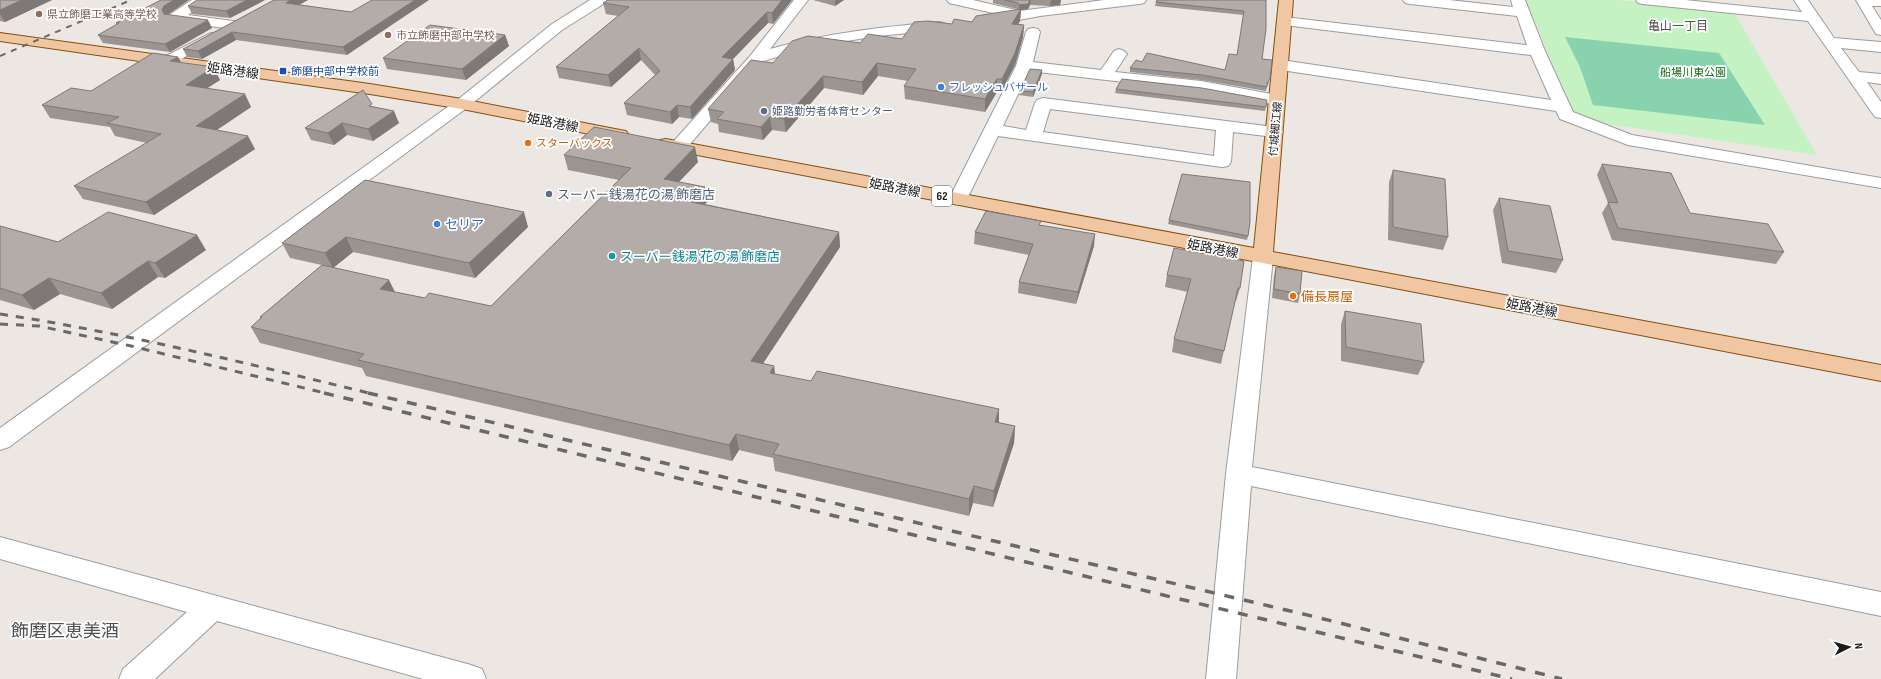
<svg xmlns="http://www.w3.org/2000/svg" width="1881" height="679" font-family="'Sofia Sans Condensed','Noto Sans JP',sans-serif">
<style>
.park{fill:#c4f2c3}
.pitch{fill:#88d2ae}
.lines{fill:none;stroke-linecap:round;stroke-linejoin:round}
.minor-casing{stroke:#9c9c9c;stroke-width:2}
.major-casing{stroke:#825011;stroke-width:2}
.minor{fill:#fff;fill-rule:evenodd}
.major{fill:#f0c6a3;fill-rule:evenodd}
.rail-far2{stroke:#696969;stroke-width:2;stroke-dasharray:6 6;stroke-linecap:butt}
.rail-far1{stroke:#696969;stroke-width:3;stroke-dasharray:8 8;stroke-linecap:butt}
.rail{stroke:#696969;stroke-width:3.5;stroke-dasharray:10 10;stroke-linecap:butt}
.wall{fill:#9b9490}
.shaded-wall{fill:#7e7876}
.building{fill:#b4aca8;stroke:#7e7876}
.education-dot{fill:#8d6e63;stroke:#fff;stroke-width:1.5}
.transit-dot{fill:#1a4fb4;stroke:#fff;stroke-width:1.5}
.shop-dot{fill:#3f7fe0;stroke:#fff;stroke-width:1.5}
.service-dot{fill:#5c6f8a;stroke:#fff;stroke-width:1.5}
.food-dot{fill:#e8710a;stroke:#fff;stroke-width:1.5}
.culture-dot{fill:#0f9aa8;stroke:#fff;stroke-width:1.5}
.labels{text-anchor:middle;stroke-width:3.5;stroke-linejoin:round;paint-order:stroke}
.far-education-label{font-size:11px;fill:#785e54;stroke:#fff;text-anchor:start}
.far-transit-label{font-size:11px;fill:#164399;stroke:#fff;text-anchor:start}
.far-park-label{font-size:11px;fill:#1a6b17;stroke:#fff}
.far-shop-label{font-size:11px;fill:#366cbe;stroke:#fff;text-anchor:start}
.far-service-label{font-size:11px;fill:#4e5e75;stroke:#fff;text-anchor:start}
.far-street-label{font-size:11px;fill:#1b1b1b;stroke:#fff}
.far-food-label{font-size:11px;fill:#c56008;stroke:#fff;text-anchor:start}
.far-neighbourhood-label{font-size:12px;fill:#4e4e4e;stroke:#fff}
.shield{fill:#fff;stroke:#5f5f5f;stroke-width:1}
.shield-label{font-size:12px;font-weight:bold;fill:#1b1b1b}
.street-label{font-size:13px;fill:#1b1b1b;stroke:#fff}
.service-label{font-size:13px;fill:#4e5e75;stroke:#fff;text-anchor:start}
.shop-label{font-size:13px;fill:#366cbe;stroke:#fff;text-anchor:start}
.culture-label{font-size:13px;fill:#0d838f;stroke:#fff;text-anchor:start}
.food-label{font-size:13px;fill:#c56008;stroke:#fff;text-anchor:start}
.near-quarter-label{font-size:18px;fill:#4e4e4e;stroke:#fff}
</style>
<rect width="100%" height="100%" fill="#ece7e2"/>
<path class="park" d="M1526,0H1619L1733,11L1817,155L1585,121L1574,116Z"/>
<path class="pitch" d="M1565,37L1719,53L1765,125L1593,105L1580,67Z"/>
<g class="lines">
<g class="minor-casing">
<g id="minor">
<path d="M192,0H209L188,15L233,21L238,22L240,25L238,28L233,29L169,21L167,18L169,15Z"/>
<path d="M590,0H607L605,3L562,30L468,107L9,447L0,450V428L456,101L552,24Z"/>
<path d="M794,0H808L770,49C825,33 882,27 939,22L944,23L946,26L944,29L939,30L878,36L809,47L760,62L685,150L679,151L673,150L670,146L673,142L750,56Z"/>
<path d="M947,0H973L1020,11L1104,0H1146L1144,3L1139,4L1040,16L991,25L986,24L984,21L986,18L1002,15L949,3Z"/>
<path d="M1403,0H1449L1513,7L1511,0H1525L1545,51L1573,112L1632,135L1881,178V188L1628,145L1560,119L1556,111L1281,70L1276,68L1273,65L1276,62L1281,60L1551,100L1531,55L1284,25L1279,24L1277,21L1279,18L1284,17L1527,45L1517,16L1410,4L1405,3Z"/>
<path d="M1636,0H1685L1802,12L1794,0H1808L1834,38L1881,42V52L1841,48L1859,72L1881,74V84L1867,82L1881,102V118L1875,117L1808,21L1643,4L1638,3Z"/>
<path d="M1856,0H1881V6H1872L1881,20V35L1876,34Z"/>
<path d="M1033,28L1038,29L1040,32L1033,62L1101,70L1114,51L1119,49L1124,51L1127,54L1115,72L1201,81L1277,95L1283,97L1285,100L1283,103L1277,105L1201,91L1029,71L1003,126L1026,130L1035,103L1037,100L1043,98L1274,127L1280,128L1283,132L1280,136L1274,137L1233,132L1231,162L1228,166L1222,167L998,136L965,203L958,205L951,203L949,199L1016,66L1026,32L1028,29ZM1050,109L1216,130L1214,156L1043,132Z"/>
<path d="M211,33L216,34L218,37L216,40L174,63L169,65L164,63L161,60L164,57Z"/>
<path d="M1263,251L1270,253L1273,257L1252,467L1881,592V616L1251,486L1236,679H1206L1226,474L1253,257L1256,253Z"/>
<path d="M0,537L471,665L482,669L486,679H423L217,621L155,679H119L123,669L187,612L0,559Z"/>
</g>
</g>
<g class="major-casing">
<g id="major">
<path d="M1279,0H1293L1273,252L1881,365V381L666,149L660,148L657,144L660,140L666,139L1254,248Z"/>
<path d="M0,33L370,84L462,99L620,130L626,131L629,135L626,139L620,140L462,109L370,94L0,41Z"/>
</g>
</g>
<use href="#minor" class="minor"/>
<use href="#major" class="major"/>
<path class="rail-far2" d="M0,56L131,0"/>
<g class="rail-far1">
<path d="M0,314C126,333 249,364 373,394"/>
<path d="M0,324L39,326L131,346L329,394"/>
</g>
<g class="rail">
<path d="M324,393L1512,679"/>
<path d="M368,393L1320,618L1562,679"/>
</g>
</g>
<g class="wall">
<path d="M0,0H52L5,22L0,21Z"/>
<path d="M161,0H189L168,15L212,28L170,52L103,43L98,35L117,25L116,23Z"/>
<path d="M265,0L230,18L192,14L188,6Z"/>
<path d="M274,0H308L299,5L351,12L347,55L236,40L202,59L187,57L183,49Z"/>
<path d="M608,0H792L773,24L768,23L733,59L735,70L692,119L679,117L672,124L627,115L624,103L655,75L641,60L611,87L559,78L556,67L618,16L606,14L603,3Z"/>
<path d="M813,0H844L835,6Z"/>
<path d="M993,0H1061L1060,5L1050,6L1030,5L1028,9L1021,10L1020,21L1018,24L1024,25L1023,37L1015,65L1001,92H997L985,112L905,99L904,86L908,81L878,76L863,95L824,88L786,132L772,130L763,140L719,132L718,124L711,122L708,109L773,63L860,43L902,39L952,24L972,22L1018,10L1017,9L993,3Z"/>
<path d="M1266,0L1262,59L1269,83L1267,86L1266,91L1201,80L1130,72V68L1142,62L1225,70L1237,55L1244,15L1155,6L1156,2Z"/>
<path d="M505,35L509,46L466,80L387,69L383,58Z"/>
<path d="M182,63L220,80L207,88L251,107L217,130L255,149L154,215L83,199L74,186L147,143L115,136L110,127L50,118L42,105L91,91Z"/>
<path d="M1042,70V74L1033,97L1019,95L1020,91Z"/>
<path d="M1116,89L1266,107L1265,111L1115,93Z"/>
<path d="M373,106L399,123L373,141L347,135L334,145L311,140L305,128Z"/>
<path d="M564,155L698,162L679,182L707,202L705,204L839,232L840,247L763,363L774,366L775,374L1015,426L1014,443L993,507L973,503L969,516L775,471L773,458L739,450L732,461L366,376L362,368L260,343L251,327L261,319L260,317L322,265L290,258L282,243L365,180L528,227L475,278L353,252L333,268L395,292L425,298L491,306L619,180L568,170Z"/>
<path d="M1602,164L1690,213L1784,252L1776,264L1612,240L1602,213L1608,203L1597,175Z"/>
<path d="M1393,170L1448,237L1443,250L1388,240L1389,182Z"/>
<path d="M1499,198L1563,260L1556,273L1502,263L1493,210Z"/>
<path d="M1169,220L1248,236L1247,240L1168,224Z"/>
<path d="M1041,225L1094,246L1076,304L1018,293L1019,282L1029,255L974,244L975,232Z"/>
<path d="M0,226L58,242L206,250L165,278L158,277L112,309L60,294L34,310L0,300Z"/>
<path d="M1276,267L1300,294L1298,303L1272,298L1274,276Z"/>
<path d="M1167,275L1240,288L1236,301H1235L1221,364L1172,352L1174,339L1188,292L1165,287Z"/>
<path d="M1345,311L1424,362L1418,375L1341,361V324Z"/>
</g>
<g class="shaded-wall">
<path d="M22,0H52L5,22L0,14V10Z"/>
<path d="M174,0H189L168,14L166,17L168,22L162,10L164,6Z"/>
<path d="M247,0H265L230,18L226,11Z"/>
<path d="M291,0H308L289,10L286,3Z"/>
<path d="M415,0H429L347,55L343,47Z"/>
<path d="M782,0H792L773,24L772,13Z"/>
<path d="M835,0H844L835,6Z"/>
<path d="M1031,0L1030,5L1028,9L1021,10L1020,21L1011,36L1012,24L1019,10V5Z"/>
<path d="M1051,0H1061L1060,5L1050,6Z"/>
<path d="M767,12L768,23L733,59L735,70L692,119L690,107L722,57Z"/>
<path d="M208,20L212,28L170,52L165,44Z"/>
<path d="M1024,25L1023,37L1015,65L1001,92L1002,79Z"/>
<path d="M232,32L236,40L202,59L198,51Z"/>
<path d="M505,35L509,46L466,80L462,69Z"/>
<path d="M639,48L641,60L611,87L608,75Z"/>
<path d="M178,57L185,69L170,61Z"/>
<path d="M877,63L878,76L863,95L862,82Z"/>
<path d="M214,67L220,80L192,98L186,85Z"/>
<path d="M1042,70V74L1033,97V92Z"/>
<path d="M823,76L824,88L786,132L784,119Z"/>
<path d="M997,79V92L985,112V99Z"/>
<path d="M245,94L251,107L203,139L196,126Z"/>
<path d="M677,105L679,117L672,124L670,112Z"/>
<path d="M394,111L399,123L373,141L368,129Z"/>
<path d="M770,117L772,130L763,140L761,127Z"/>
<path d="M342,123L347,135L334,145L328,133Z"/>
<path d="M248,136L255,149L154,215L146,202Z"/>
<path d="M695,147L698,162L667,194L664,179Z"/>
<path d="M705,187L707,202L694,217L691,202Z"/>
<path d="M524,212L528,227L475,278L469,263Z"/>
<path d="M839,232L840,247L754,377L751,361Z"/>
<path d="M1095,234L1094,246L1076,304L1078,292Z"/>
<path d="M197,235L206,250L165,278L155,263Z"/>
<path d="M346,237L353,252L333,268L325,253Z"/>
<path d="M148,261L158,277L112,309L101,293Z"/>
<path d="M49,278L60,294L34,310L22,295Z"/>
<path d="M389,280L397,296L380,289Z"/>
<path d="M774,366L776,382L770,373Z"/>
<path d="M999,409V426L995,422Z"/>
<path d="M1015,426L1014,443L993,507L994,491Z"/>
<path d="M736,434L739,450L732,461L729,445Z"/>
<path d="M974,486L973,503L969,516V499Z"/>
</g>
<g class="building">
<path d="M0,0H22L0,10Z"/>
<path d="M161,0H174L164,6L162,10L164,14L208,20L165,44L98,35L119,23H116Z"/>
<path d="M197,0H247L226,11L188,6Z"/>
<path d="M274,0H291L286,3L351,12L372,0H415L343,47L232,32L198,51L183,49Z"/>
<path d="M608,0H782L772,13L767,12L722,57L733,59L690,107L677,105L670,112L624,103L660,71L639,48L608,75L556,67L629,7L603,3Z"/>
<path d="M1005,0H1030L1028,4L1019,5L1018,3Z"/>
<path d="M1157,0H1266V29L1262,59L1272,60L1270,79L1267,83V87L1202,75L1130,68L1136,60L1142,62L1147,53L1225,70L1229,54L1237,55L1244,11L1156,2Z"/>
<path d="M1021,9L1012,24L1024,25L1015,53L1002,79H997L985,99L904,86L916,69L877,63L862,82L823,76L784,119L770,117L761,127L717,119L724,112L708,109L751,60L773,63L792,41L808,36L860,43L868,34L902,39L914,22L928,21L952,24L954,19L972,22L976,16Z"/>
<path d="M430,25L505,35L462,69L383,58Z"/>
<path d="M153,53L178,57L170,61L214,67L186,85L245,94L196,126L248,136L146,202L74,186L161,134L107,123L119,117L42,105L71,88L91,91Z"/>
<path d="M1030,69L1042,70L1033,92L1020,91Z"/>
<path d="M1122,79L1202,88L1267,100L1266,107L1116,89Z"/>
<path d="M363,90L372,104L369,106L394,111L368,129L342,123L328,133L305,128Z"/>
<path d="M594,127L695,147L664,179L705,187L691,202L839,232L751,361L774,366L770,373L811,381L817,371L999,409L995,422L1015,426L994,491L974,486L969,499L773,454L779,444L736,434L729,445L358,360L364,354L251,327L262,317H260L322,265L389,280L380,289L425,298L429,293L491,306L631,168L564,155Z"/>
<path d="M1602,164L1671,173L1690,213L1768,224L1784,252L1618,228L1608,202L1618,203Z"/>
<path d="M1393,170L1445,179L1448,237L1393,227Z"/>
<path d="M1182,174L1250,182V222L1248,236L1169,220Z"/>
<path d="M365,180L524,212L469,263L346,237L325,253L282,243Z"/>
<path d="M1499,198L1550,206L1563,260L1508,251Z"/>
<path d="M986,211L1041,221L1039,225L1095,234L1078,292L1019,282L1033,244L975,232Z"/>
<path d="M108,212L197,235L155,263L148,261L101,293L49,278L22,295L0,288V226L58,242Z"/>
<path d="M1174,248L1244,261L1240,288H1238L1224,351L1174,339L1191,279L1167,275Z"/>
<path d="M1276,267L1302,271L1300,294L1274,289Z"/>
<path d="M1345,311L1421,324L1424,362L1346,347Z"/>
</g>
<g class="education-dot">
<circle cx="39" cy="14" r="4"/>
<circle cx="388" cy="35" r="4"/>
</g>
<rect class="transit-dot" x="279" y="67" width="8" height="8" rx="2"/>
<g class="shop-dot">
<circle cx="941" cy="87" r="4"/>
<circle cx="437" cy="224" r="4"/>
</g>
<g class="service-dot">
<circle cx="764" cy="111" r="4"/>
<circle cx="549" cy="194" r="4"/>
</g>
<g class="food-dot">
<circle cx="528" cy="143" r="4"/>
<circle cx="1293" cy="296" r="4"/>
</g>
<circle class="culture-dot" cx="612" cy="256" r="4"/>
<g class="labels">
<g class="far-education-label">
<text x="47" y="18">県立飾磨工業高等学校</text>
<text x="396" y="39">市立飾磨中部中学校</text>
</g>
<g class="far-transit-label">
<text x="291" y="75">飾磨中部中学校前</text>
</g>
<g class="far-park-label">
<text x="1693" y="76">船場川東公園</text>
</g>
<g class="far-shop-label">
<text x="949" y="91">フレッシュバザール</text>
</g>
<g class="far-service-label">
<text x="772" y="115">姫路勤労者体育センター</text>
</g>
<g class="far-street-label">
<text transform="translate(1275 129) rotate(-85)" y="4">付城細江線</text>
</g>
<g class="far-food-label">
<text x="536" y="147">スターバックス</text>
</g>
<g class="far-neighbourhood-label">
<text x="1678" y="30">亀山一丁目</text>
</g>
<rect class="shield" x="932" y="186" width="20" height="20" rx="3"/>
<g class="shield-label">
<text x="942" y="200">62</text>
</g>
<g class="street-label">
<text transform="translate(233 70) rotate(8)" y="5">姫路港線</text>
<text transform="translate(553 122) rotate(11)" y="5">姫路港線</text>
<text transform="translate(895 187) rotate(11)" y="5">姫路港線</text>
<text transform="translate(1213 248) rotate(11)" y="5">姫路港線</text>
<text transform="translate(1532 307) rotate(11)" y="5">姫路港線</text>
</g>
<g class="service-label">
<text x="557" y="199">スーパー銭湯花の湯 飾磨店</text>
</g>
<g class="shop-label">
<text x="445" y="229">セリア</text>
</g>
<g class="culture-label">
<text x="620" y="261">スーパー銭湯 花の湯 飾磨店</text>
</g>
<g class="food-label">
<text x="1301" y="301">備長扇屋</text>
</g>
<g class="near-quarter-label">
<text x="65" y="637">飾磨区恵美酒</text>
</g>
</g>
<g transform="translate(1849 647) rotate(84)" stroke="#ffffff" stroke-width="3" paint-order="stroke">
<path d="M0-3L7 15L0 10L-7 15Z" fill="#1b1b1b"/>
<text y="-6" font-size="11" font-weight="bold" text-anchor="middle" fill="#1b1b1b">N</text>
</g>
</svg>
